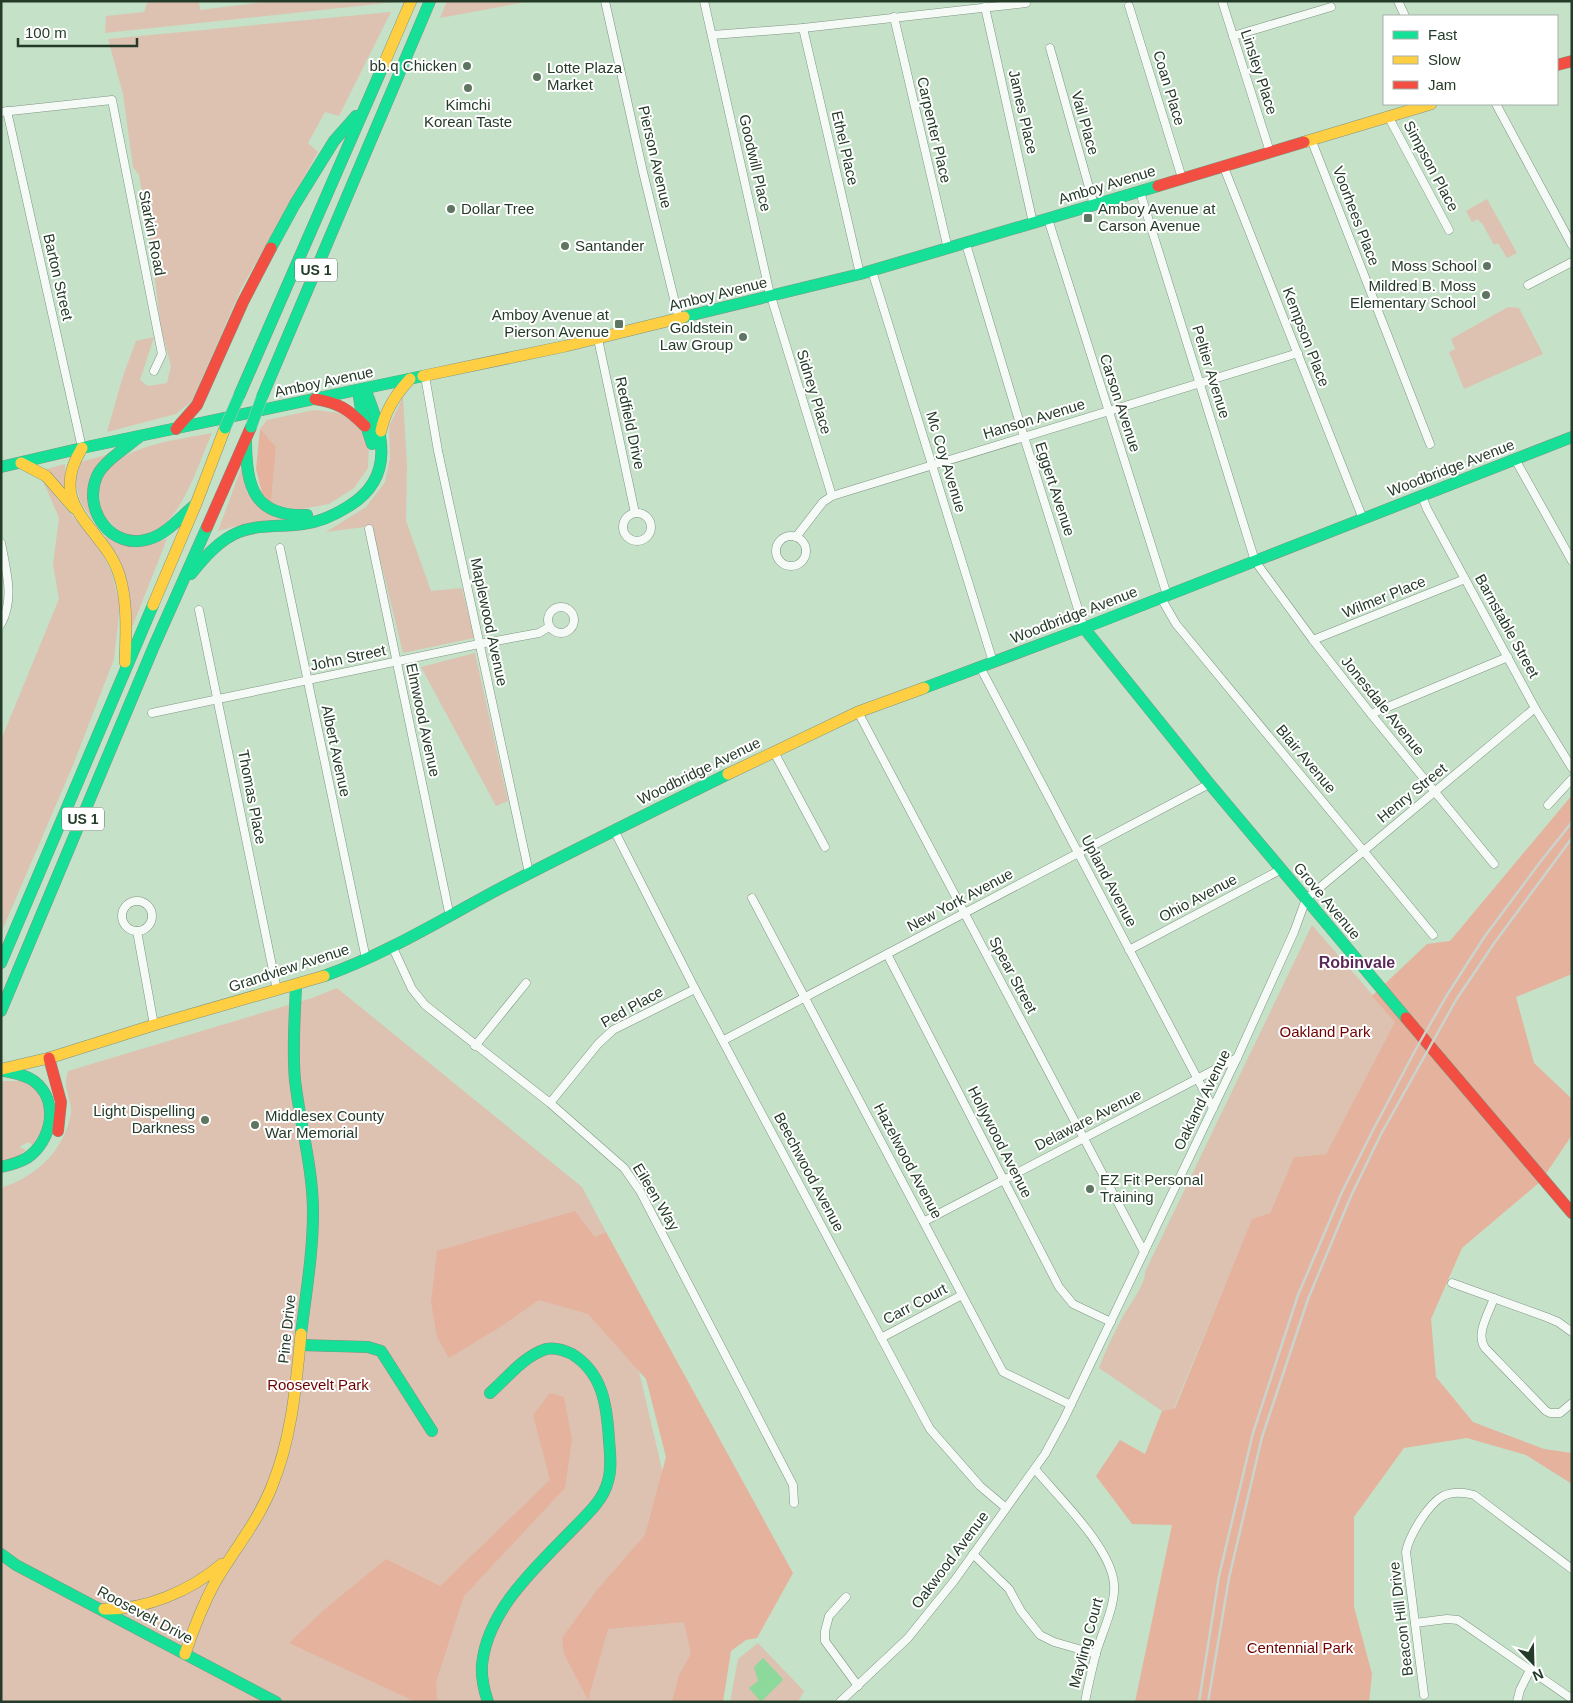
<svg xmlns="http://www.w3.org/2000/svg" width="1573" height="1703" font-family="Arial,sans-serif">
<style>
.green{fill:#ddc2b1}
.forest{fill:#e5b29e}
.water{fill:#8cd99b}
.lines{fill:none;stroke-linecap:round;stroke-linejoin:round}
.street-casing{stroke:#7f9582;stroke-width:9}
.fast-casing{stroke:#7f9582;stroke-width:12}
.slow-casing{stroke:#7f9582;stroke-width:12}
.jam-casing{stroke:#7f9582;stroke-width:12}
.street{stroke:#f6faf7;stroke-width:8}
.fast{stroke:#16e098;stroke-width:11}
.slow{stroke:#ffcf43;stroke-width:11}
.jam{stroke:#f24e42;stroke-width:11}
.rail{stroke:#cbd4cc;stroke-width:2.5}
.fast-bridge-casing{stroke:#b3c2b5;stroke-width:12;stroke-linecap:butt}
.fast-bridge{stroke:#16e098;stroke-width:11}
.poi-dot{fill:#5d7561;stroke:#fff;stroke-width:2}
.labels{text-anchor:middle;stroke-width:4;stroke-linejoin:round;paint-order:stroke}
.shield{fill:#fff;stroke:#667669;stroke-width:1}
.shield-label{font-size:14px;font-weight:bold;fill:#253b29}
.poi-label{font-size:15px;fill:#253b29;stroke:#fff;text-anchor:end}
.street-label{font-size:15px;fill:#253b29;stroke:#fff}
.park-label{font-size:15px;fill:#6e0000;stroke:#fff}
.neighbourhood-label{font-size:16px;font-weight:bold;fill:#5b2959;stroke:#fff}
</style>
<rect width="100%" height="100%" fill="#c5e1c8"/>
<g class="green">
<path d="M148,1H199L200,10L271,1L396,2L105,33L106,16L144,12Z"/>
<path d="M447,1H531L440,18Z"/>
<path d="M391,12L339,116L325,112L308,143L318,152L241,289L192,401L176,414L107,432L123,376L136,341L154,337L140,380L148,386L167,383L171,366L161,329L150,237L139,175L133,167L123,94L108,39Z"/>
<path d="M1487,199L1517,253L1507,258L1498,243L1494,245L1482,223H1481L1478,219L1472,222L1466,211Z"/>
<path d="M1508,307L1519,308L1543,354L1464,389L1449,352L1455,349L1451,339Z"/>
<path d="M403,397L407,465L406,521L431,591L462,588L474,638L403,653L372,526L326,532L366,507L385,482L390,458L389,426Z"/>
<path d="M314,410L349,414L369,443L368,468L354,488L329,504L297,510L271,503L276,447L260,429L267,420Z"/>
<path d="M212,433C198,464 182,523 147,535C140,537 131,536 124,536L102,514C101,506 98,495 100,487C107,446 178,440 212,433Z"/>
<path d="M109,454L96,467L94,522L81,503L75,482L81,462Z"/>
<path d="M65,464L66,491L44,470Z"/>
<path d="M242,466L247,493L285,521L244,524L218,531Z"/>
<path d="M44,483L97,544L112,573L120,607L114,659L73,765L1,933V740L59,599L53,564L59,518Z"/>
<path d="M105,536L134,548L167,539L131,630Z"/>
<path d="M475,653L508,801L496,806L421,667Z"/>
<path d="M1312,925L1396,1022L1326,1154L1294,1157L1270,1213L1252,1220L1174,1408L1162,1411L1099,1368C1105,1351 1114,1334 1122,1318C1128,1307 1146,1284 1145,1272Z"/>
<path d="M337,988L582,1187L606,1232L717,1702H1V1188C37,1176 64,1151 71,1113C72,1105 67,1095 66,1086C65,1082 67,1076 68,1071L312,998Z"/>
<path d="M1,1081H23L37,1090L45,1109L42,1129L33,1145L28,1142L19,1147L26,1150L15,1159L1,1161Z"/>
<path d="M758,1643L804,1691L798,1702H730L738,1659Z"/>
</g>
<g class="forest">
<path d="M260,429L276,447L271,503L262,493L256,469Z"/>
<path d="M1572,795V974L1516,997L1534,1063L1572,1099V1135L1541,1181L1462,1248L1431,1319L1436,1377L1473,1422L1544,1449L1572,1453V1484L1526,1455L1467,1438L1404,1448L1354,1517V1607L1372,1674L1369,1702H1135L1172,1525L1132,1524L1096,1476L1120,1440L1145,1454L1162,1411L1175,1408L1252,1219L1270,1213L1294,1157L1326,1154L1395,1022L1372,996L1427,944L1450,941Z"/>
<path d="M575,1211L595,1237L606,1232L793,1573L757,1638L746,1640L731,1651L723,1702H672L679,1675L691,1654L684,1622L608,1629L588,1700L564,1654L562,1638L597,1590L645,1535L666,1457L646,1379L588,1314L539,1300L500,1327L449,1358L437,1337L431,1302L437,1251Z"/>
<path d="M550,1393L564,1397L572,1440L565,1488L464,1596L436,1682L437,1702H416L289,1643L325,1609L386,1559L440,1586L550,1480L533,1415Z"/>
</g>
<path class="water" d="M763,1658L783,1679L782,1681L761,1702L749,1688L758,1681L754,1667Z"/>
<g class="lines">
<g class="street-casing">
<g id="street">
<path d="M605,1L643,172L679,319"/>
<path d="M704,1L769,290L832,496"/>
<path d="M1222,1L1270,152"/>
<path d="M1398,1L1405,16"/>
<path d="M1129,6L1182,178"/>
<path d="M985,7L1033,223"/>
<path d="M894,17L948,249"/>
<path d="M803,28L860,274"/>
<path d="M712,35L803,28L1026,3"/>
<path d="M1233,36L1331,7"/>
<path d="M1050,48L1094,205"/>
<path d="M1496,104L1572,245"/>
<path d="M7,111L82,448"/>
<path d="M1,112L112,100L162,354L154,371"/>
<path d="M1388,116L1449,230"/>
<path d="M1311,139L1430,444"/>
<path d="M1223,165L1363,519"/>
<path d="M1140,192L1255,561L1313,640L1371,714L1494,864"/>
<path d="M1048,219L1167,595"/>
<path d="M966,244L1024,437L1084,628"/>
<path d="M872,271L993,662"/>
<path d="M1528,285L1572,262"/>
<path d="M598,339L635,513"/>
<path d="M425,376L438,451L529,873"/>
<path d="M1515,459L1572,561"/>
<path d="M1422,496L1427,509L1535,708L1572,768"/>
<circle cx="637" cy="527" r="14"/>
<path d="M369,529L450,917"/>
<circle cx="791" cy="551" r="15"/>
<path d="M796,537L823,502L832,496L1298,353"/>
<path d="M1,543C6,570 15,598 1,624"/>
<path d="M280,548L366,959"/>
<path d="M1161,598L1176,624L1433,935"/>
<circle cx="561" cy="620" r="13"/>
<path d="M199,610L277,990"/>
<path d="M1313,640L1465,579"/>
<path d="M980,667L1213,1108"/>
<path d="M858,712L1144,1252"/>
<path d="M152,713L479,644L539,633L549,627"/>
<path d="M1371,714L1508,657"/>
<path d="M774,752L825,847"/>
<path d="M1548,805L1572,779"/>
<path d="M614,830L695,989L924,1418L930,1429L980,1486L1006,1508"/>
<path d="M752,898L1003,1372L1071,1405"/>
<circle cx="137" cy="916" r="15"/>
<path d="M137,931L154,1025"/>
<path d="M392,946L412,989L425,1005L550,1103L624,1168L640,1191L793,1485L794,1503"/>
<path d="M1129,950L1280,870"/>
<path d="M887,954L1059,1287L1073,1304L1111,1322"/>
<path d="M724,1040L1209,784"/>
<path d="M475,1046L526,983"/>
<path d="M550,1103L598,1044L613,1030L695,989"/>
<path d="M925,1221L1237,1058"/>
<path d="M1452,1283L1546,1317L1558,1322L1572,1332"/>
<path d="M1494,1298C1489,1313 1475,1334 1485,1348L1546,1411L1550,1413H1560L1572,1403"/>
<path d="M881,1338L962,1295"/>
<path d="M1035,1469C1058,1497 1111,1547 1114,1584C1116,1604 1102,1633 1096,1653C1092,1669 1088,1686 1085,1702"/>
<path d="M973,1554L1009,1589L1021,1611L1040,1635L1054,1642L1096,1654"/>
<path d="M846,1597L829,1616L825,1631V1641L858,1686"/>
<path d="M1415,1623L1447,1619L1458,1620L1572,1699"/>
<path d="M1424,1695L1406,1552C1409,1536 1428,1504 1443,1496C1453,1491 1463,1492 1474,1495L1572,1569"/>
<path d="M840,1702L908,1638L954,1581L1045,1454L1064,1419L1237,1058L1294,932L1306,899L1535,708"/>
<path d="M1517,1702L1520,1690L1530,1670"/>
</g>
</g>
<g class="fast-casing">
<g id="fast">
<path d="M271,248L295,204L334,141L356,116"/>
<path d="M684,317L860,274L1158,186"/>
<path d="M358,390L361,410L372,444"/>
<path d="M239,396L383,66"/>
<path d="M262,397L430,1"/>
<path d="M139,437C127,447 103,462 97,476C82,510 112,551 149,539C167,534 181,516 195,505"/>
<path d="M246,441C246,487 254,517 307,515"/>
<path d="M1,467L82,448L423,376"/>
<path d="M191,574C204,558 219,540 239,532C259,524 282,527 303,524C320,522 335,515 349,506C396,477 383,433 365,389"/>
<path d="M1084,628L1208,782L1406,1018"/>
<path d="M924,688L1084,628L1572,437"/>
<path d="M1,963L153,605"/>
<path d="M324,976C384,955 441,920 497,890C574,850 651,812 728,774"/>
<path d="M296,985C295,1016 292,1049 295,1080C300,1124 313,1168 313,1212C313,1253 306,1293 301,1334"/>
<path d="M1,1011L154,646L207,527"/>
<path d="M1,1070C12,1073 25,1074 34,1081C60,1101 52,1141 27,1158C18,1163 10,1165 1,1167"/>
<path d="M300,1345L368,1347L381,1351L432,1431"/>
<path d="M1,1554L16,1565L276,1702"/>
<path d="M488,1702C484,1690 481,1677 482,1665C487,1611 535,1568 570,1532C584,1517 603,1502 608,1481C612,1468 610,1453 609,1440C607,1406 603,1373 572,1354C564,1350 555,1347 546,1349C524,1356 507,1378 490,1393"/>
</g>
</g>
<g class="slow-casing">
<g id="slow">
<path d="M383,66L411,1"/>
<path d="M1304,142L1431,104"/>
<path d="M423,376L566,346L684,317"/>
<path d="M381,431C385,410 396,394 410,379"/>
<path d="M82,448C45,508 103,526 119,574C128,602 126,633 125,662"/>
<path d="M21,463L46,476L74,508"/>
<path d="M153,605L196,504L225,428"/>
<path d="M728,774L858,712L924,688"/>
<path d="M2,1069L49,1058L154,1025L324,976"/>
<path d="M104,1609C146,1610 190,1591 222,1564"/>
<path d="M185,1654C193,1630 202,1607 214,1584C233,1551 258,1522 272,1486C292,1437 296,1385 301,1334"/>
</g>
</g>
<g class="jam-casing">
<g id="jam">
<path d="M1557,65L1572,61"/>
<path d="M1158,186L1304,142"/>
<path d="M315,399C339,403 348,409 365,426"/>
<path d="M176,429L197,405L243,302L271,248"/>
<path d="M207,527L251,427"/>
<path d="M1406,1018L1572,1213"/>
<path d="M49,1058L61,1102L58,1131"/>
</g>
</g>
<use href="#street" class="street"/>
<use href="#fast" class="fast"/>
<use href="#slow" class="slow"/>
<use href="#jam" class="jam"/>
<g class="rail">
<path d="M1199,1702L1219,1576L1253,1433L1298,1295L1342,1192L1373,1130L1417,1047L1447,995L1485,936L1541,861L1572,822"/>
<path d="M1208,1702L1229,1578L1262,1437L1308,1299L1351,1196L1381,1134L1456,1000L1495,942L1572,838"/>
</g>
<g class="fast-bridge-casing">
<g id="fast-bridge">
<path d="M251,427L262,397"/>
<path d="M225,428L239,396"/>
</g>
</g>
<use href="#fast-bridge" class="fast-bridge"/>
</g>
<g class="poi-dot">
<circle cx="467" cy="66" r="5"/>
<circle cx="537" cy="77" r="5"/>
<circle cx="468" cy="88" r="5"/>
<circle cx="451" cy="209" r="5"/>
<rect x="1083" y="213" width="10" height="10" rx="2.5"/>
<circle cx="565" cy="246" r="5"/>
<circle cx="1487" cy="266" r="5"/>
<circle cx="1486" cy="295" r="5"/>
<rect x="614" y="319" width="10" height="10" rx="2.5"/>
<circle cx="743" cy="337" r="5"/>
<circle cx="205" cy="1120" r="5"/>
<circle cx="255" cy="1125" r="5"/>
<circle cx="1090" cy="1189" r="5"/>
</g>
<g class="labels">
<g class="shield">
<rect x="295" y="258.5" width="42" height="23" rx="4"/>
<rect x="62" y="807.5" width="42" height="23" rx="4"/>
</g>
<g class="shield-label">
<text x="316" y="275">US 1</text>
<text x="83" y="824">US 1</text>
</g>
<g class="poi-label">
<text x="457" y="71">bb.q Chicken</text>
<text x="547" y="73" text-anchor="start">Lotte Plaza<tspan x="547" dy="17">Market</tspan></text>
<text x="468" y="110" text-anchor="middle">Kimchi<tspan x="468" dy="17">Korean Taste</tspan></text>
<text x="461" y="214" text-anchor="start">Dollar Tree</text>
<text x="1098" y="214" text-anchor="start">Amboy Avenue at<tspan x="1098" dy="17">Carson Avenue</tspan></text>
<text x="575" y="251" text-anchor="start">Santander</text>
<text x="1477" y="271">Moss School</text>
<text x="1476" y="291">Mildred B. Moss<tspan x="1476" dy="17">Elementary School</tspan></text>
<text x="609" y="320">Amboy Avenue at<tspan x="609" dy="17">Pierson Avenue</tspan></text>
<text x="733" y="333">Goldstein<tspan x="733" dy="17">Law Group</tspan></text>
<text x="195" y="1116">Light Dispelling<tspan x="195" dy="17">Darkness</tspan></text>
<text x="265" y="1121" text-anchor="start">Middlesex County<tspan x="265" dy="17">War Memorial</tspan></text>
<text x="1100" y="1185" text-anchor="start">EZ Fit Personal<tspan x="1100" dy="17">Training</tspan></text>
</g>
<g class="street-label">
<text transform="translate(1259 72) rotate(72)" y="5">Linsley Place</text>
<text transform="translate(1169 88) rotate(73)" y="5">Coan Place</text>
<text transform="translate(1023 112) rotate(77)" y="5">James Place</text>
<text transform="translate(1085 123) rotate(74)" y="5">Vail Place</text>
<text transform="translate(934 130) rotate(77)" y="5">Carpenter Place</text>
<text transform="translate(845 148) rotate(77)" y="5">Ethel Place</text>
<text transform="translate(655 157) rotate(77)" y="5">Pierson Avenue</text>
<text transform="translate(755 163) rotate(77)" y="5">Goodwill Place</text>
<text transform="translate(1431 166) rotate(62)" y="5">Simpson Place</text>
<text transform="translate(1107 185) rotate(-17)" y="5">Amboy Avenue</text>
<text transform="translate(1356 216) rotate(69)" y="5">Voorhees Place</text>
<text transform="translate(152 233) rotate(79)" y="5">Starkin Road</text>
<text transform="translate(58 277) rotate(77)" y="5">Barton Street</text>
<text transform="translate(718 294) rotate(-14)" y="5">Amboy Avenue</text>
<text transform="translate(1306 337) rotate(69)" y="5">Kempson Place</text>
<text transform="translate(1211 372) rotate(73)" y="5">Peltier Avenue</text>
<text transform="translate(324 382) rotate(-12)" y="5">Amboy Avenue</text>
<text transform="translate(814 392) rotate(73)" y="5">Sidney Place</text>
<text transform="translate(1120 403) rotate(72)" y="5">Carson Avenue</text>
<text transform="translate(1034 419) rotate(-17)" y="5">Hanson Avenue</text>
<text transform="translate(630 423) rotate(78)" y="5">Redfield Drive</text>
<text transform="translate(946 462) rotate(73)" y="5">Mc Coy Avenue</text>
<text transform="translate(1451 468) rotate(-21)" y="5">Woodbridge Avenue</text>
<text transform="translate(1055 489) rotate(72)" y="5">Eggert Avenue</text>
<text transform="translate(1384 597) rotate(-22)" y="5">Wilmer Place</text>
<text transform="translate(1074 615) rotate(-21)" y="5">Woodbridge Avenue</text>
<text transform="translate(489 622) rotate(78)" y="5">Maplewood Avenue</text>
<text transform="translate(1507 626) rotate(61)" y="5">Barnstable Street</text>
<text transform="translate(348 658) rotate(-12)" y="5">John Street</text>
<text transform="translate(1383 706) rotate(51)" y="5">Jonesdale Avenue</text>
<text transform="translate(423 720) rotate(78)" y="5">Elmwood Avenue</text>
<text transform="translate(336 751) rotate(78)" y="5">Albert Avenue</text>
<text transform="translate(1306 759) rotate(50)" y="5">Blair Avenue</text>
<text transform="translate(699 771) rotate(-26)" y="5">Woodbridge Avenue</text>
<text transform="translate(1412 793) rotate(-39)" y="5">Henry Street</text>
<text transform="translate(252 797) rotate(79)" y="5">Thomas Place</text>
<text transform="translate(1109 881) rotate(62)" y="5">Upland Avenue</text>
<text transform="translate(1198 898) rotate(-28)" y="5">Ohio Avenue</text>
<text transform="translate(960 900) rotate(-28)" y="5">New York Avenue</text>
<text transform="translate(1327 901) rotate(50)" y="5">Grove Avenue</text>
<text transform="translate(289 968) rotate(-18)" y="5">Grandview Avenue</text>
<text transform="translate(1013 975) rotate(62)" y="5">Spear Street</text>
<text transform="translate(632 1007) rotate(-29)" y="5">Ped Place</text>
<text transform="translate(1202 1100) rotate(-64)" y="5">Oakland Avenue</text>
<text transform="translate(1088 1120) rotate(-27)" y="5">Delaware Avenue</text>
<text transform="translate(1000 1142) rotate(63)" y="5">Hollywood Avenue</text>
<text transform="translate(908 1161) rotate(62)" y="5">Hazelwood Avenue</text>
<text transform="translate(809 1172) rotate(62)" y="5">Beechwood Avenue</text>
<text transform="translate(656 1197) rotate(59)" y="5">Eileen Way</text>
<text transform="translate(915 1304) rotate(-28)" y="5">Carr Court</text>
<text transform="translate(287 1329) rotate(-84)" y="5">Pine Drive</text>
<text transform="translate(950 1560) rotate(-53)" y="5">Oakwood Avenue</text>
<text transform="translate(145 1615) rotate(28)" y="5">Roosevelt Drive</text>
<text transform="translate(1401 1619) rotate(-97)" y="5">Beacon Hill Drive</text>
<text transform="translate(1086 1643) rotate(-75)" y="5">Mayling Court</text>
</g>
<g class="park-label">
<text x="1325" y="1037">Oakland Park</text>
<text x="318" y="1390">Roosevelt Park</text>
<text x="1300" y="1653">Centennial Park</text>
</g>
<g class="neighbourhood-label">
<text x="1357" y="968">Robinvale</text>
</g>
</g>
<rect width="1573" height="1703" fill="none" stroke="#253b29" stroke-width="5"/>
<rect x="1383" y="15" width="175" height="90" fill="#ffffff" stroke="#a8b1a9"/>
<rect x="1393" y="31" width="25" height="8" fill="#16e098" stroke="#a8b1a9"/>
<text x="1428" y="40" font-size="15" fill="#253b29">Fast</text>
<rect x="1393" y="56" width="25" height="8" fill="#ffcf43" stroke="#a8b1a9"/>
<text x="1428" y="65" font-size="15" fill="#253b29">Slow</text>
<rect x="1393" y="81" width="25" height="8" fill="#f24e42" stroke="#a8b1a9"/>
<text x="1428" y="90" font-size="15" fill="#253b29">Jam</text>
<g transform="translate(1533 1663) rotate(157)" stroke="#ffffff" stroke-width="4" paint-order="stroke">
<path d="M0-4L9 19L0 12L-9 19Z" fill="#253b29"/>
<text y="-8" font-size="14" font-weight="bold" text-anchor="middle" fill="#253b29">N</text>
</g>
<path d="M18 38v8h119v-8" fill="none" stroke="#253b29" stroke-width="2.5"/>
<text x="25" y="38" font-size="15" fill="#253b29" stroke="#ffffff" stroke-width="4" paint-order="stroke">100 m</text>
</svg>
